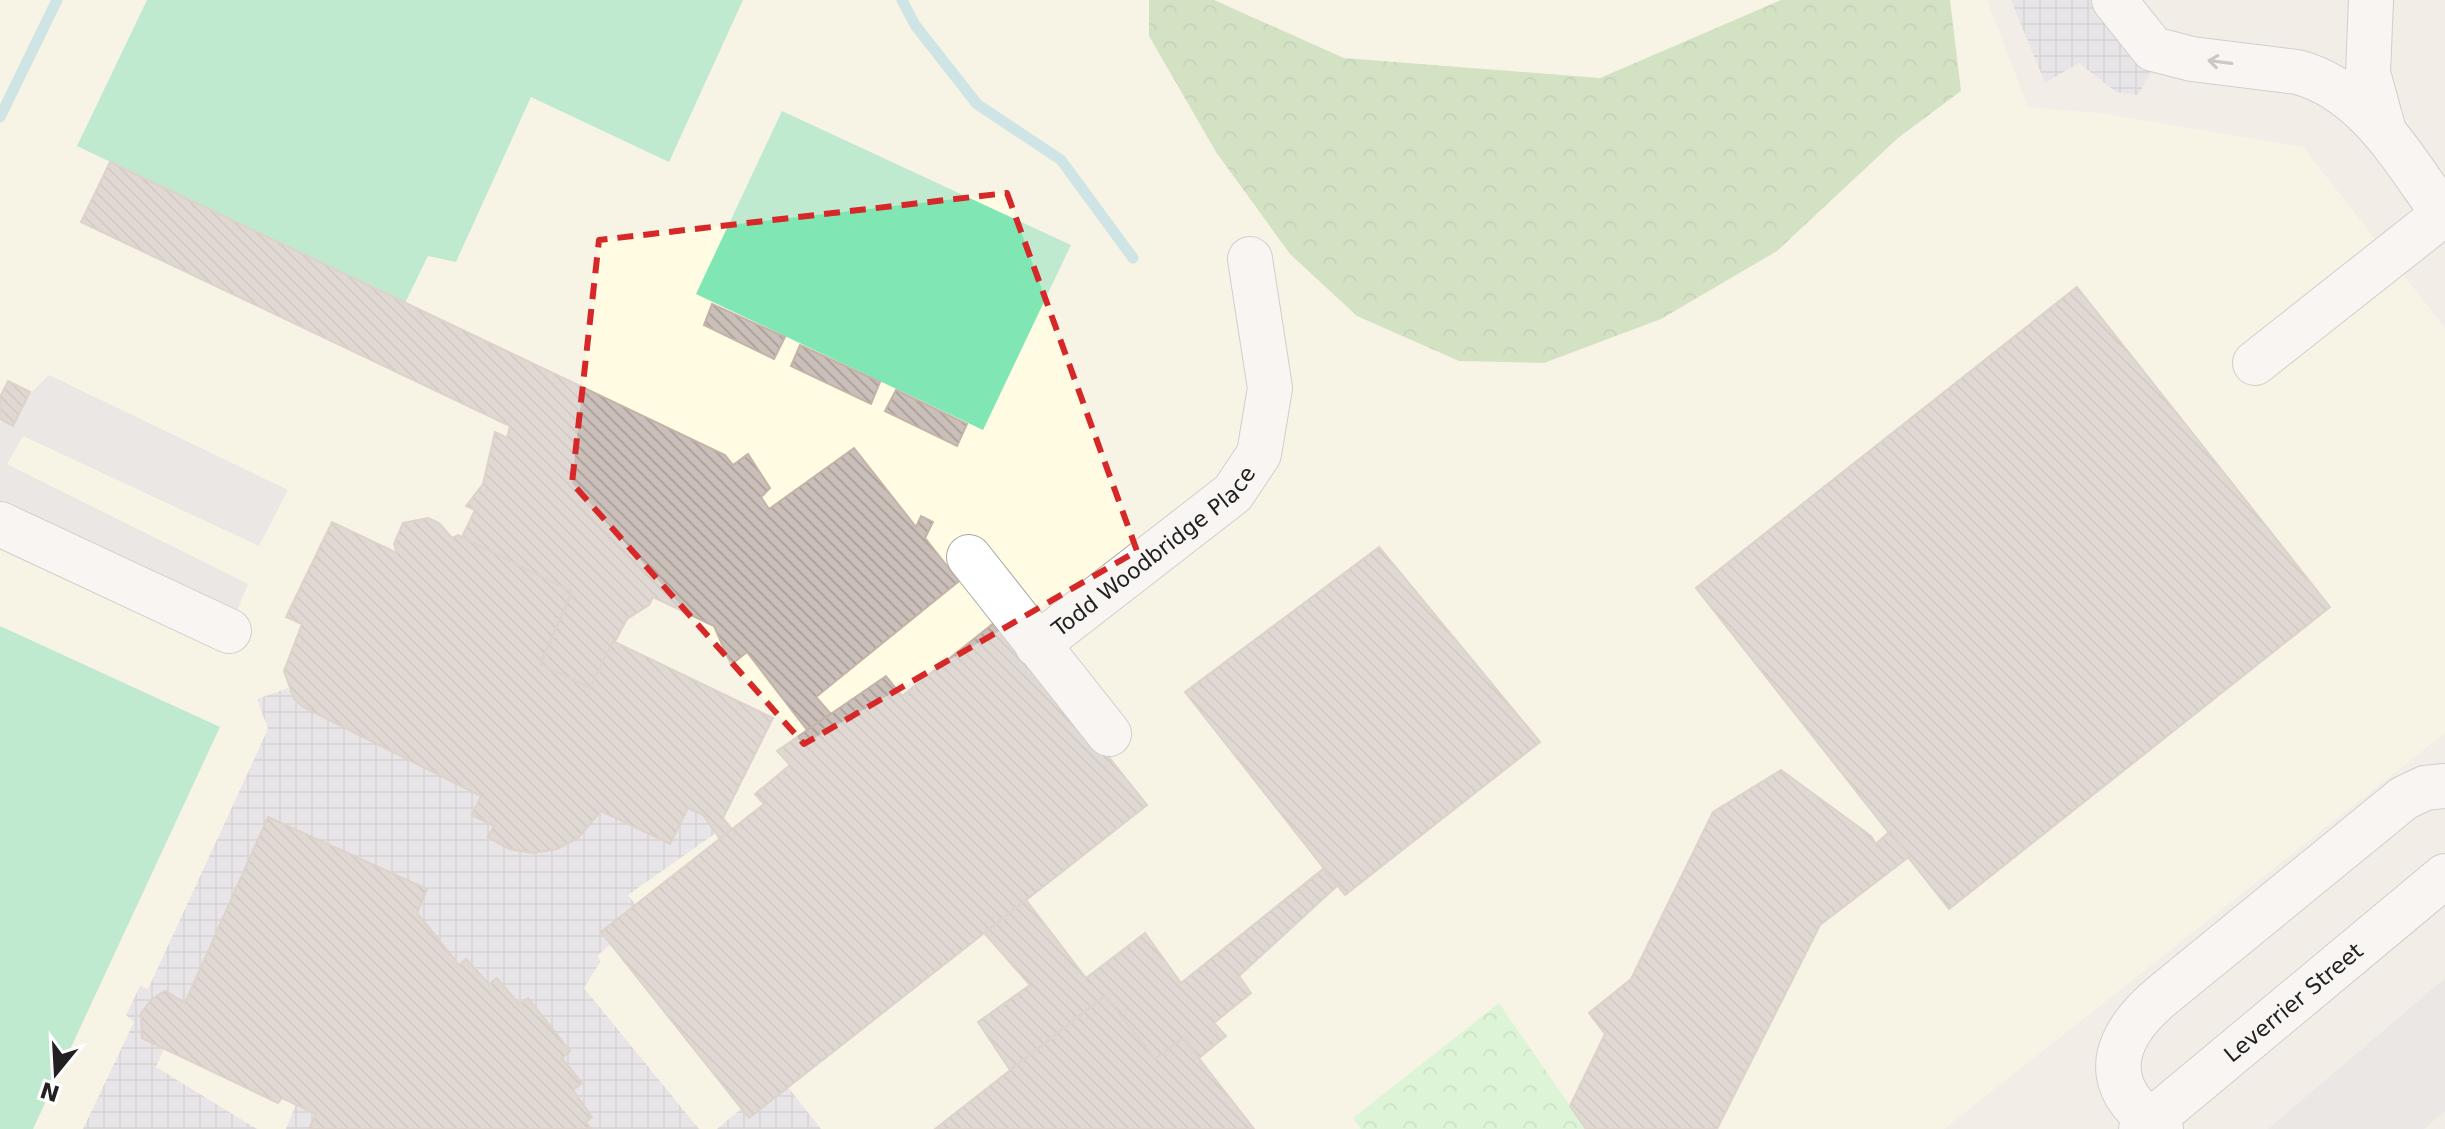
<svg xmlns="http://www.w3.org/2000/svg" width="2445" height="1129" font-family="'DejaVu Sans',sans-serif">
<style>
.education{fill:#fffce3}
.forest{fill:url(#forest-crowns)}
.park{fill:url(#park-crowns)}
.pitch{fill:#80e6b4}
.parking{fill:#e1e1e1}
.plaza{fill:url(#plaza-grid)}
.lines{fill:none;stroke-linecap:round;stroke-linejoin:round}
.stream{stroke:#a4dae2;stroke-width:11}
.building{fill:url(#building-back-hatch);stroke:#c5b2a8;stroke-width:2}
.minor-casing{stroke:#a8a8a8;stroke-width:46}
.minor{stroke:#fff;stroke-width:44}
.oneway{stroke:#9b9b9b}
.marked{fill:none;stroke:#d62828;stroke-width:6;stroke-dasharray:16 10;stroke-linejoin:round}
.labels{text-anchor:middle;stroke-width:7;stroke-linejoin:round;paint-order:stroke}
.street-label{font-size:22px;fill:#212121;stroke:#fff}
</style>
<defs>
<pattern id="forest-crowns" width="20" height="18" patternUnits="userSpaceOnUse" patternTransform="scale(2)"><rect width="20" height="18" fill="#b0d499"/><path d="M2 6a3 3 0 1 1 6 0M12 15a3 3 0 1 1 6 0" fill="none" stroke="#97b684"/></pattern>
<pattern id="park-crowns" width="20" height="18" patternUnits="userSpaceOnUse" patternTransform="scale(2)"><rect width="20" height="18" fill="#c3fec2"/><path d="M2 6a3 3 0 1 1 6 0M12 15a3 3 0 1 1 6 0" fill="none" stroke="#a7d9a6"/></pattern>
<pattern id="plaza-grid" width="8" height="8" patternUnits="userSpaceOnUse" patternTransform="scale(2)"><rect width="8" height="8" fill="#dbdce8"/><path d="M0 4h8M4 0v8" fill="none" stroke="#bcbcc7"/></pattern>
<pattern id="building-back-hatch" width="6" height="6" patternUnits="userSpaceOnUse" patternTransform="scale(2)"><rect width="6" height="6" fill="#cabfb9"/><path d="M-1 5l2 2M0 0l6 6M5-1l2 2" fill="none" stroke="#ada49f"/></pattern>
</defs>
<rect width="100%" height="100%" fill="#f2ede7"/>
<path class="education" d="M0,0H1987L2028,107L2100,113L2303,147L2445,328V733L1944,1129H0Z"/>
<path class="forest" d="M1149,0H1214L1344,58L1600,78L1781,0H1950L1961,91L1898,138L1777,251L1661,319L1544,363L1459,361L1357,316L1290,254L1216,152L1149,36Z"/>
<path class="park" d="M1499,1003L1586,1129H1361L1353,1118Z"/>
<g class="pitch">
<path d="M147,0H743L669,162L531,97L456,262L428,256L405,303L77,146Z"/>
<path d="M782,111L1071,245L983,430L696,294Z"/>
<path d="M0,626L220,727L33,1129H0Z"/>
</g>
<g class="parking">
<path d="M49,375L288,490L259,546L23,436L7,464L248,584L229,631L0,533V423Z"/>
<path d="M2445,978V1111L2424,1129H2268Z"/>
</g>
<g class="plaza">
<path d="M2011,0H2092L2133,51L2153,68L2138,95L2116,92L2079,63L2045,83Z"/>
<path d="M288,688L303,707L481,796L494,826L488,838L509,849L533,853L557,849L578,838L601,811L670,844L688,808L703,815L716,833L628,895L636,905L601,932L611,944L598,955L600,962L584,988L699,1129H591L586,1122L592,1116L573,1090L582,1083L562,1058L569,1050L528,998L519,1004L497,978L489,984L466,959L459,965L417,913L427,889L268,817L156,1067L257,1129H83L134,1022L126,1015L140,986L148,989L268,729L257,699Z"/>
<path d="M788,1087L821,1129H717L741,1109L749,1118Z"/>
<path d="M296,1104L316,1114L309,1129H286Z"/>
</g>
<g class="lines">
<g class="stream">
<path d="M902,0L915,25L977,104L1061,160L1133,258"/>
<path d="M0,117L57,0"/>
</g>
</g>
<g class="building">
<path d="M110,162L725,455L733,465L748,454L770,488L761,497L769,509L854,448L916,527L921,516L933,522L925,538L959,581L816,697L831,714L807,730L747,652L731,665L714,626L653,597L649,605L627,619L590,688L540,664L572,592L462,537L475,510L466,506L483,484L495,432L507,438L510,426L81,222Z"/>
<path d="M2077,287L2330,607L1949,909L1696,588Z"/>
<path d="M712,304L785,337L774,359L704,325Z"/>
<path d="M800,345L880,382L871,404L791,366Z"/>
<path d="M8,381L30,392L13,426L0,419V397Z"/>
<path d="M896,390L967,424L957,446L885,411Z"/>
<path d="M428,518L439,523L452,538L458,535L572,592L540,664L590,688L613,641L773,718L723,818L732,829L720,839L703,815L688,808L670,844L601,811L578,838L557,849L533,853L509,849L488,837L494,826L472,815L481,796L303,707L294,699L284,671L302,624L286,617L332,522L397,553L394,544L403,523Z"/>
<path d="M1379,547L1540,742L1345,895L1185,692Z"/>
<path d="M999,619L1147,805L749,1118L601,932L764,804L755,794L790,765L777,751L886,676L902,696Z"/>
<path d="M1781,770L1871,836L1876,844L1890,831L1910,856L1820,925L1717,1129H1586L1570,1106L1605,1034L1589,1013L1631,979L1713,812Z"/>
<path d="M268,817L427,889L417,913L459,965L466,959L489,984L497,978L519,1004L528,998L570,1051L562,1058L582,1083L573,1090L592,1117L586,1122L591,1129H309L316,1114L282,1098L278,1103L142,1038L141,1013L152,999L165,991L185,1003Z"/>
<path d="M1323,869L1337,886L1239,976L1251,993L1214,1023L1226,1036L1199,1058L1183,1038L1155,1059L1105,996L1010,1070L978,1022L1030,985L984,933L1026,900L1086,978L1145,933L1181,983Z"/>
<path d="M1105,996L1155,1059L1183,1038L1254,1129H935Z"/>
</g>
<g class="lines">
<g class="minor-casing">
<g id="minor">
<path d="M2114,0L2153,49L2192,59L2297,72C2367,90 2405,162 2445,216"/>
<path d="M2371,0L2368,73L2384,131"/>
<path d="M2255,363L2445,213"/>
<path d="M0,524L229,631"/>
<path d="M969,557L1109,734"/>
<path id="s1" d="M1037,645L1233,493L1259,454L1270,388L1250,259"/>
<path id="s2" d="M2141,1129L2445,876"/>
<path d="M2161,1129C2152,1120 2140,1113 2132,1103C2099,1062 2131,1021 2164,994L2404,798L2425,788L2445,786"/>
</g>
</g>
<use href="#minor" class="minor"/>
</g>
<defs><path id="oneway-shaft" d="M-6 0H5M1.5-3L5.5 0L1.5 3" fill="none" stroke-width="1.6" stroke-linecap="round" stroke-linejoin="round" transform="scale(2)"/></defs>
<use class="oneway" href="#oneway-shaft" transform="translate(2220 62) rotate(-173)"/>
<path d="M0 0H2445V1129H0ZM1007,193L1137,551L804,744L572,483L599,240Z" fill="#f2ede7" fill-opacity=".55" fill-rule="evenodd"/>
<path class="marked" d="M1007,193L1137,551L804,744L572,483L599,240Z"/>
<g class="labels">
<g class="street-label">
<text dy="8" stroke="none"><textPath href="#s1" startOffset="150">Todd Woodbridge Place</textPath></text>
<text dy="8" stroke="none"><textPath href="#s2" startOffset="198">Leverrier Street</textPath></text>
</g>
</g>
<g transform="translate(56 1073) rotate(198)" stroke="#ffffff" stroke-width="6" paint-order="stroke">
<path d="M0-6L14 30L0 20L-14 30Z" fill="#212121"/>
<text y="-12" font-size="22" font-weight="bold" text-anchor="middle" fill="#212121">N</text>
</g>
</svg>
